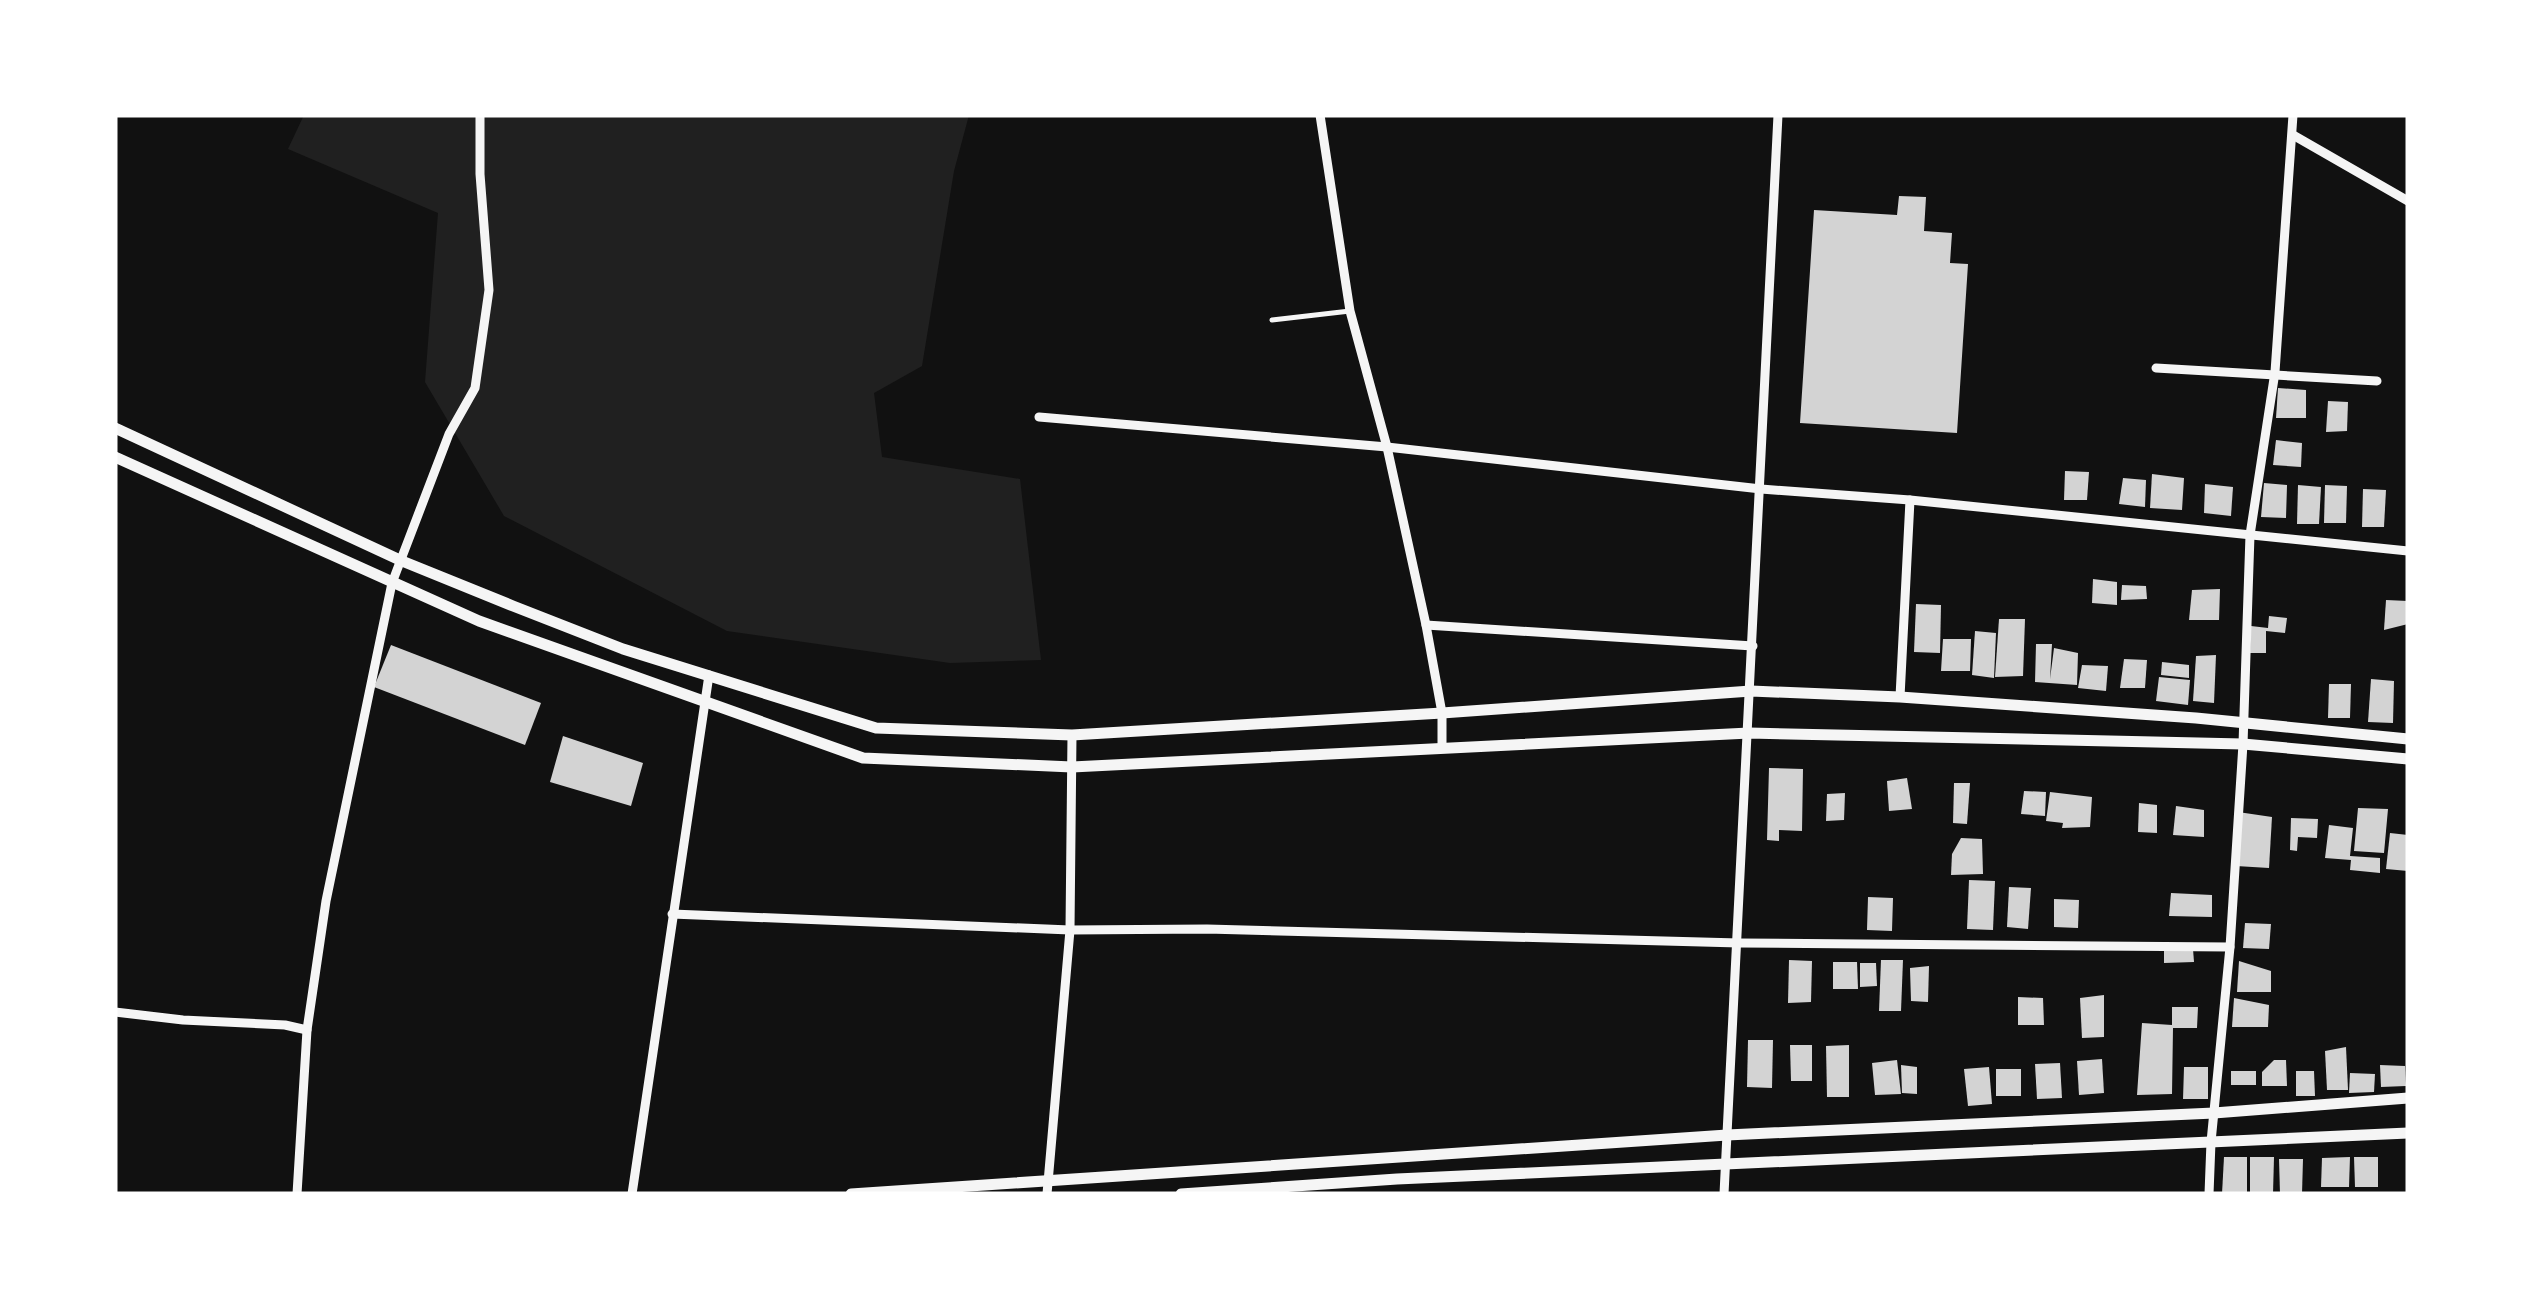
<svg xmlns="http://www.w3.org/2000/svg" width="2523" height="1309" font-family="'Zilla Slab',serif">
<style>
.green{fill:#202020}
.building{fill:#d3d3d3}
.lines{fill:none;stroke-linecap:round;stroke-linejoin:round}
.service{stroke:#f5f5f5;stroke-width:5}
.minor{stroke:#f5f5f5;stroke-width:9}
.tertiary{stroke:#f5f5f5;stroke-width:11}
</style>
<rect width="100%" height="100%" fill="#111"/>
<path class="green" d="M304,115H969L954,171L922,366L874,393L882,457L1020,479L1041,660L950,663L727,631L504,516L425,382L438,213L288,149Z"/>
<g class="building">
<path d="M1899,196L1926,197L1924,231L1952,233L1950,263L1968,264L1957,433L1800,423L1814,210L1897,215Z"/>
<path d="M2278,388L2306,390V418H2276Z"/>
<path d="M2328,401L2348,402L2347,431L2326,432Z"/>
<path d="M2276,440L2302,443L2301,467L2273,465Z"/>
<path d="M2065,471L2089,472L2087,500H2064Z"/>
<path d="M2152,474L2184,478L2182,510L2150,508Z"/>
<path d="M2123,478L2146,480L2145,507L2119,504Z"/>
<path d="M2264,483L2287,485L2286,518L2261,517Z"/>
<path d="M2205,484L2233,487L2231,516L2204,513Z"/>
<path d="M2298,485L2321,487L2319,524H2297Z"/>
<path d="M2325,485L2347,486L2346,523H2324Z"/>
<path d="M2363,489L2386,490L2384,527H2362Z"/>
<path d="M2093,579L2117,582V605L2092,603Z"/>
<path d="M2122,585L2146,586L2147,599L2121,600Z"/>
<path d="M2220,589L2219,620H2189L2192,590Z"/>
<path d="M2386,600L2408,601V624L2384,630Z"/>
<path d="M1916,604L1941,605L1940,653L1914,652Z"/>
<path d="M2269,616L2287,618L2285,633L2266,631V653H2250L2251,626L2268,628Z"/>
<path d="M1999,619H2025L2023,676L1995,677Z"/>
<path d="M1975,631L1996,633L1994,678L1972,675Z"/>
<path d="M1943,639H1971L1970,671H1941Z"/>
<path d="M2036,644H2052L2050,679L2054,648L2078,653L2077,685L2035,682Z"/>
<path d="M391,645L541,703L525,745L374,687Z"/>
<path d="M2216,655L2214,703L2193,701L2196,656Z"/>
<path d="M2124,659L2147,660L2145,688H2120Z"/>
<path d="M2162,662L2189,665V678L2161,675Z"/>
<path d="M2082,665L2108,666L2106,691L2078,688Z"/>
<path d="M2159,677L2190,680L2188,705L2156,701Z"/>
<path d="M2371,679L2394,681L2393,723L2368,722Z"/>
<path d="M2329,684H2351L2350,718H2328Z"/>
<path d="M563,736L643,763L631,806L550,782Z"/>
<path d="M1769,768L1803,769L1802,831L1779,830V841L1767,840Z"/>
<path d="M1907,778L1912,809L1889,811L1887,781Z"/>
<path d="M1954,783H1970L1967,824L1953,823Z"/>
<path d="M2024,791L2046,792L2045,816L2021,814Z"/>
<path d="M2050,792L2092,797L2090,827L2062,828L2063,823L2046,821Z"/>
<path d="M1845,793L1844,820L1826,821L1827,794Z"/>
<path d="M2139,803L2157,805V833L2138,832Z"/>
<path d="M2176,806L2204,810V837L2173,835Z"/>
<path d="M2358,808L2388,809L2384,853L2354,851Z"/>
<path d="M2238,812L2272,817L2269,868L2236,866Z"/>
<path d="M2291,818L2318,819L2317,838L2298,837L2297,851L2290,850Z"/>
<path d="M2329,825L2353,828L2350,856L2380,858V873L2350,870L2351,860L2325,858Z"/>
<path d="M2390,833L2408,835V871L2386,869Z"/>
<path d="M1961,838L1982,839L1983,874L1951,875L1952,854Z"/>
<path d="M1969,880L1995,881L1993,930L1967,929Z"/>
<path d="M2009,887L2031,888L2028,929L2007,927Z"/>
<path d="M2171,893L2212,895V917L2169,916Z"/>
<path d="M1868,897L1893,898L1892,931L1867,930Z"/>
<path d="M2054,899L2079,900L2078,928L2054,927Z"/>
<path d="M2245,923L2271,924L2269,949L2243,948Z"/>
<path d="M2164,948L2193,949L2194,962L2164,963Z"/>
<path d="M1789,960L1812,961L1811,1002L1788,1003Z"/>
<path d="M1881,960H1903L1901,1011H1879Z"/>
<path d="M2239,961L2271,971V992H2237Z"/>
<path d="M1833,962H1857L1858,989H1833Z"/>
<path d="M1860,963H1876L1877,986L1860,987Z"/>
<path d="M1929,966L1928,1002L1911,1001L1910,968Z"/>
<path d="M2104,995V1037L2082,1038L2080,998Z"/>
<path d="M2018,997L2043,998L2044,1025H2018Z"/>
<path d="M2234,998L2269,1005L2268,1027H2232Z"/>
<path d="M2172,1007H2198L2197,1028H2173L2172,1094L2137,1095L2142,1023L2172,1025Z"/>
<path d="M1748,1040H1773L1772,1088L1747,1087Z"/>
<path d="M1790,1045H1812V1081H1791Z"/>
<path d="M1849,1045V1097H1827L1826,1046Z"/>
<path d="M2346,1047L2348,1090H2327L2325,1051Z"/>
<path d="M2102,1059L2104,1093L2079,1095L2077,1061Z"/>
<path d="M1897,1060L1901,1094L1875,1095L1872,1063Z"/>
<path d="M2274,1060H2286L2287,1086H2262V1072Z"/>
<path d="M2060,1063L2062,1098L2037,1099L2035,1064Z"/>
<path d="M1901,1065L1917,1067V1094L1902,1093Z"/>
<path d="M2380,1065L2405,1066L2406,1086L2381,1087Z"/>
<path d="M1989,1067L1992,1104L1968,1106L1964,1069Z"/>
<path d="M2184,1067H2208V1099H2183Z"/>
<rect x="1996" y="1069" width="25" height="27"/>
<rect x="2231" y="1071" width="25" height="14"/>
<path d="M2296,1071H2314L2315,1096H2296Z"/>
<path d="M2350,1073L2375,1074L2374,1092L2349,1093Z"/>
<path d="M2224,1157H2247V1194H2222Z"/>
<path d="M2250,1157H2274L2273,1194H2250Z"/>
<path d="M2350,1157L2349,1187H2321L2322,1158Z"/>
<path d="M2354,1157H2378V1187H2355Z"/>
<path d="M2279,1159H2303L2302,1194H2280Z"/>
</g>
<g class="lines">
<path class="service" d="M1272,320L1350,311"/>
<g class="minor">
<path d="M1320,115L1350,311L1387,447L1426,625L1442,713V746"/>
<path d="M2293,135L2408,201"/>
<path d="M2156,368L2377,381"/>
<path d="M1039,417L1387,447L1761,489L1910,500L2408,551"/>
<path d="M1426,625L1753,646"/>
<path d="M1900,697L1910,500"/>
<path d="M672,914L1070,930L1207,929L1739,943L2230,947"/>
<path d="M115,1012L183,1020L285,1025L307,1030"/>
<path d="M297,1194L307,1030L326,901L392,583L449,434L475,388L489,290L480,174V115"/>
<path d="M632,1194L709,675"/>
<path d="M1047,1194L1070,930L1072,735"/>
<path d="M1724,1194L1778,115"/>
<path d="M2209,1194L2211,1142L2230,947L2243,744L2250,535L2275,372L2293,115"/>
</g>
<g class="tertiary">
<path d="M115,428L402,561L513,606L623,649L876,728L1072,735L1442,713L1751,691L1900,697L2196,718L2408,739"/>
<path d="M115,457L479,621L863,758L1072,767L1749,733L2243,744L2408,759"/>
<path d="M851,1194L1727,1135L2214,1113L2408,1098"/>
<path d="M1181,1194L1397,1179L2408,1133"/>
</g>
</g>
<rect width="2523" height="1309" fill="none" stroke="#ffffff" stroke-width="235"/>
</svg>
